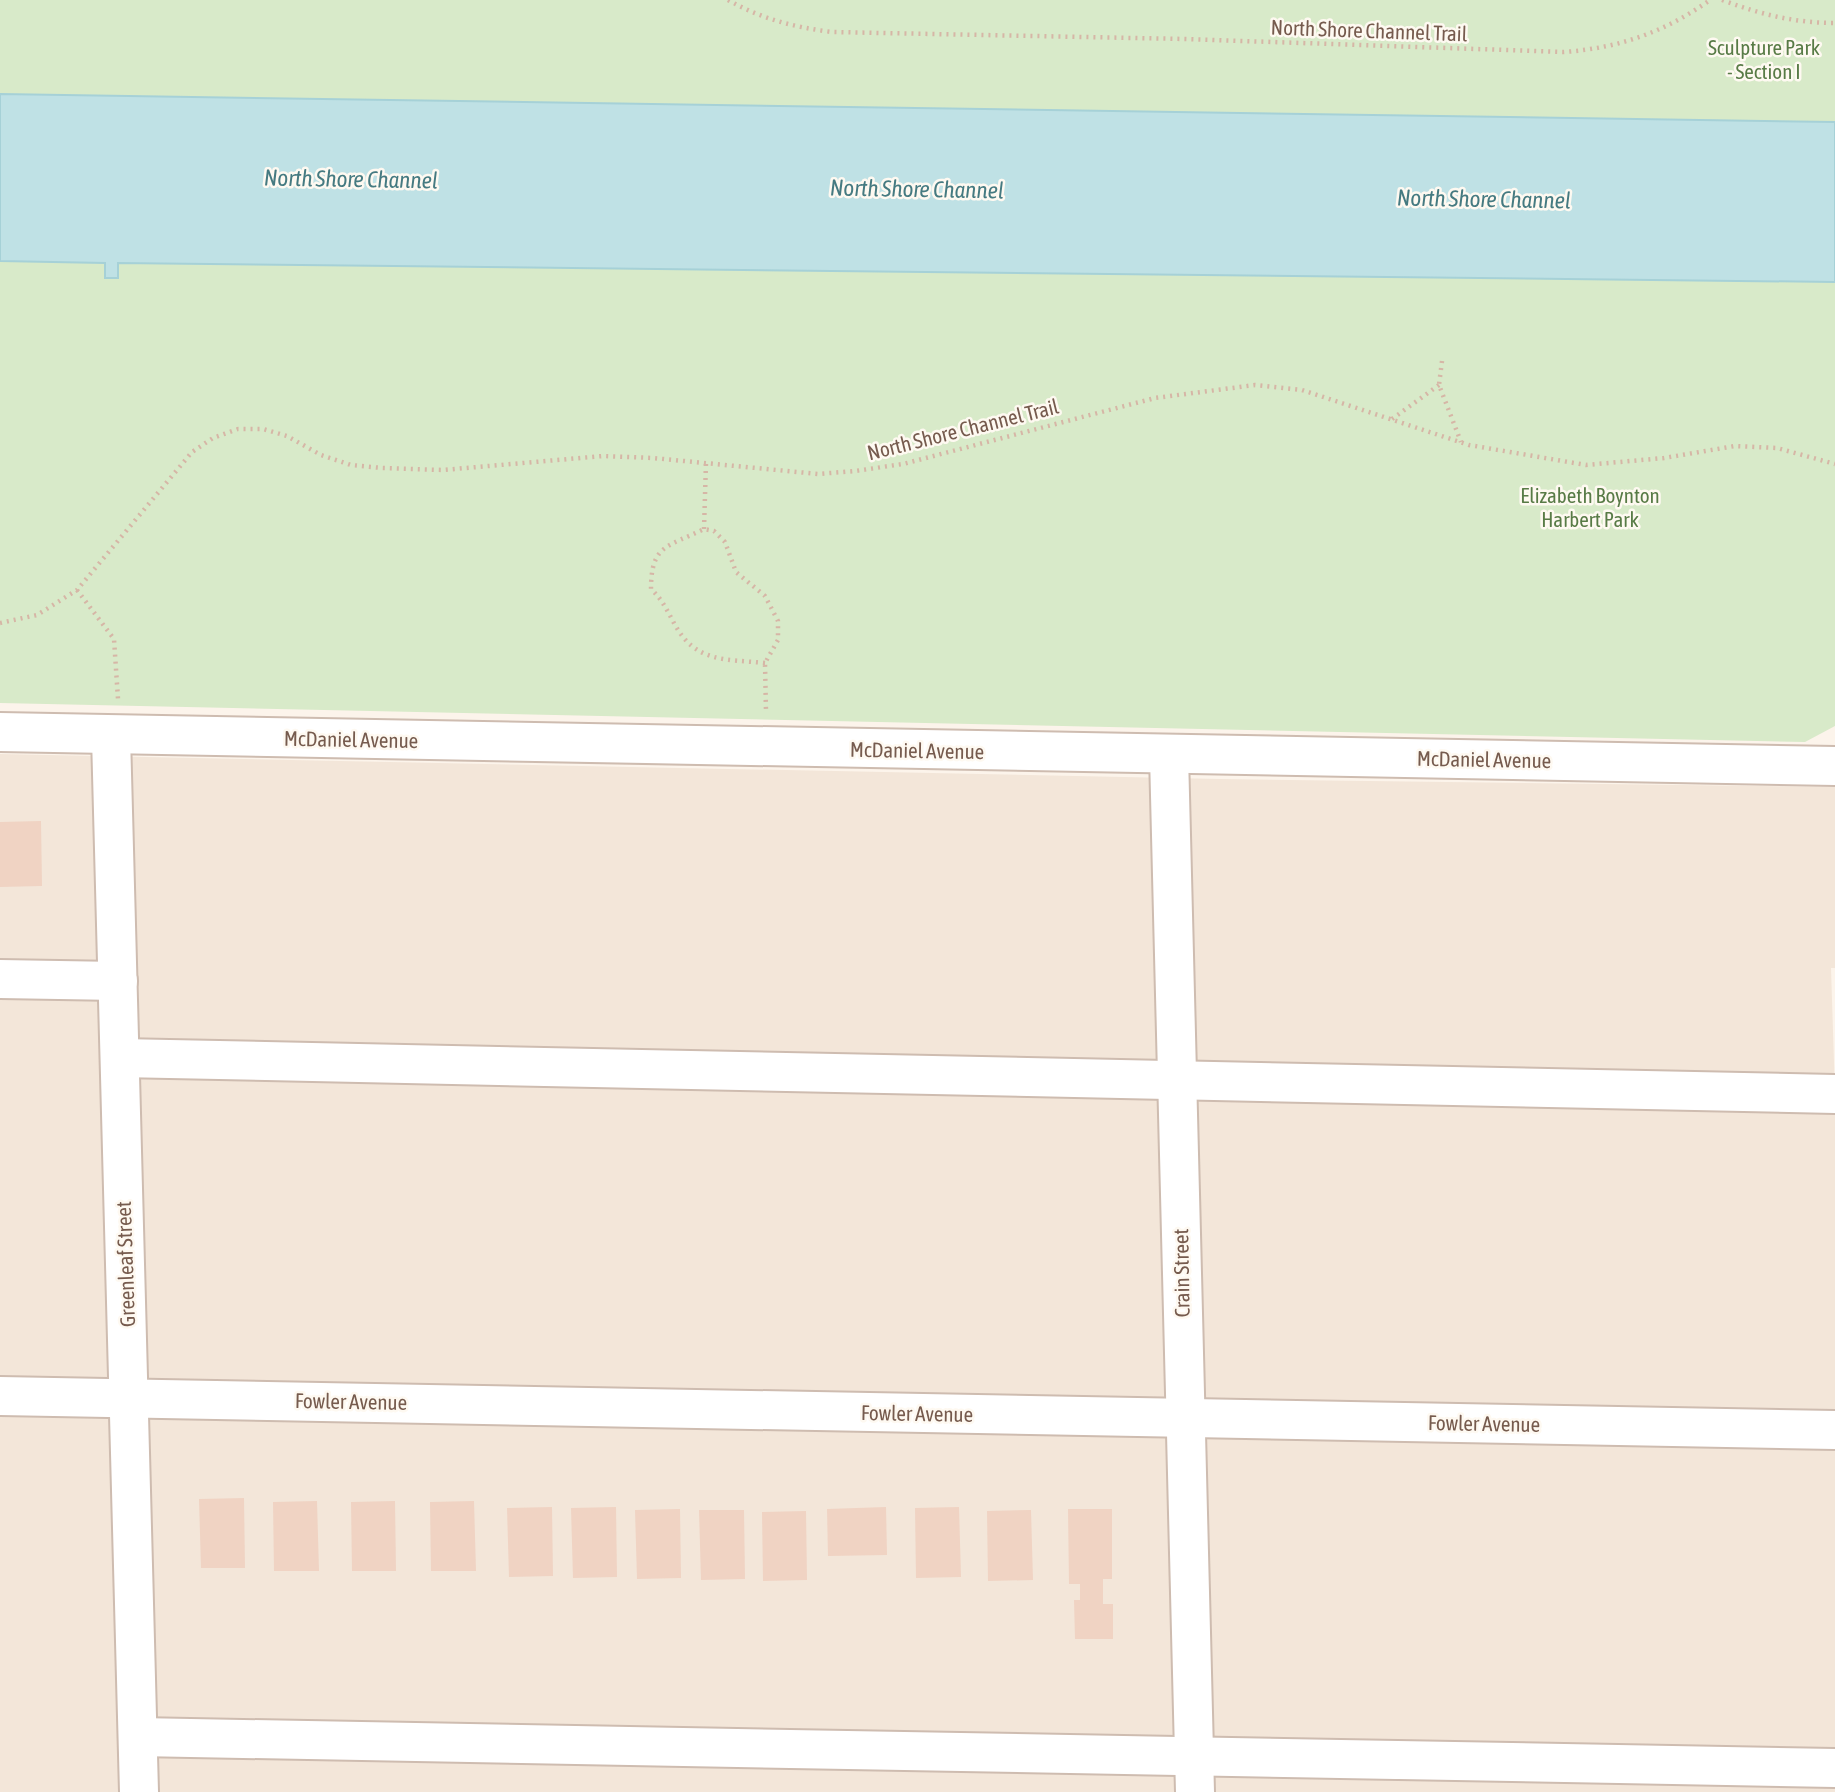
<svg xmlns="http://www.w3.org/2000/svg" width="1835" height="1792" font-family="'Asap Condensed',sans-serif">
<style>
.residential{fill:#f3e6d9}
.green{fill:#d8eac9}
.water{fill:#bfe1e5;stroke:#a6d1d7;stroke-width:2}
.building{fill:#f0d3c3}
.lines{fill:none;stroke-linecap:round;stroke-linejoin:round}
.minor-casing{stroke:#cebcb0;stroke-width:42}
.path{stroke:#d6b6a6;stroke-width:4.5;stroke-dasharray:2 5;stroke-linecap:butt}
.minor{stroke:#fff;stroke-width:38}
.labels{text-anchor:middle;stroke-width:5;stroke-linejoin:round;paint-order:stroke}
.street-label{font-size:21px;fill:#765b4e;stroke:#fef9f1}
.park-label{font-size:21px;fill:#587b46;stroke:#fef9f1}
.water-label{font-size:23px;font-style:italic;fill:#457a81;stroke:#fef9f1}
</style>
<rect width="100%" height="100%" fill="#fcf4eb"/>
<path class="residential" d="M0,754L1220,779L1835,787V968H1831L1835,1094V1792H0Z"/>
<g class="green">
<path d="M0,0H1835V122L0,94Z"/>
<path d="M0,261L106,263V278H118V263L1835,282V726L1805,742L0,703Z"/>
</g>
<path class="water" d="M0,94L1835,122V282L118,263V278H105V263L0,261Z"/>
<g class="building">
<path d="M41,821L42,886L0,887V822Z"/>
<path d="M244,1498L245,1568H201L199,1499Z"/>
<path d="M317,1501L319,1571H274L273,1502Z"/>
<path d="M395,1501L396,1571H352L351,1502Z"/>
<path d="M474,1501L476,1571H431L430,1502Z"/>
<path d="M552,1507L553,1576L509,1577L507,1508Z"/>
<path d="M616,1507L617,1577L573,1578L571,1508Z"/>
<path d="M886,1507L887,1555L828,1556L827,1509Z"/>
<path d="M959,1507L961,1577L916,1578L915,1508Z"/>
<path d="M680,1509L681,1578L637,1579L635,1510Z"/>
<path d="M1068,1509H1112V1579H1103V1604H1113V1639H1075L1074,1600H1080V1584H1069Z"/>
<path d="M699,1510H744L745,1579L701,1580Z"/>
<path d="M1031,1510L1033,1580L988,1581L987,1511Z"/>
<path d="M806,1511L807,1580L763,1581L762,1512Z"/>
</g>
<g class="lines">
<g class="minor-casing">
<g id="minor">
<path d="M0,732L1835,766"/>
<path d="M111,736L139,1792"/>
<path d="M1169,755L1195,1792"/>
<path d="M0,979L118,981"/>
<path d="M120,1058L1835,1094"/>
<path d="M0,1396L1835,1430"/>
<path d="M138,1737L1835,1768"/>
</g>
</g>
<g class="path">
<path d="M728,0C762,19 793,27 832,32L1185,39L1564,52C1619,48 1665,32 1710,0"/>
<path d="M1722,0C1760,14 1794,23 1835,23"/>
<path d="M1442,361L1439,385L1461,442"/>
<path d="M1392,419L1439,385"/>
<path d="M704,529L706,462"/>
<path d="M77,590L114,639L118,699"/>
<path d="M0,623L37,615L77,590L192,452L213,438L238,429H263L287,436L321,455L351,465L382,468L443,470L603,456L653,458L818,474L855,471L903,464L1155,398L1255,385L1302,390L1469,445L1586,465L1664,458L1735,446L1777,448L1835,464"/>
<path d="M765,663C726,659 696,663 675,625C668,612 662,599 651,589C651,544 668,547 704,529L714,531L725,542L736,572L765,596L778,621V640L765,663L766,712"/>
</g>
<use href="#minor" class="minor"/>
</g>
<g class="labels">
<g class="street-label">
<text transform="translate(1369 31) rotate(2)" y="7">North Shore Channel Trail</text>
<text transform="translate(963 430) rotate(-14)" y="7">North Shore Channel Trail</text>
<text transform="translate(351 740) rotate(1)" y="7">McDaniel Avenue</text>
<text transform="translate(917 751) rotate(1)" y="7">McDaniel Avenue</text>
<text transform="translate(1484 760) rotate(1)" y="7">McDaniel Avenue</text>
<text transform="translate(126 1264) rotate(-92)" y="7">Greenleaf Street</text>
<text transform="translate(1182 1273) rotate(-91)" y="7">Crain Street</text>
<text transform="translate(351 1402) rotate(1)" y="7">Fowler Avenue</text>
<text transform="translate(917 1414) rotate(1)" y="7">Fowler Avenue</text>
<text transform="translate(1484 1424) rotate(1)" y="7">Fowler Avenue</text>
</g>
<g class="park-label">
<text x="1764" y="55">Sculpture Park<tspan x="1764" dy="24">- Section I</tspan></text>
<text x="1590" y="503">Elizabeth Boynton<tspan x="1590" dy="24">Harbert Park</tspan></text>
</g>
<g class="water-label">
<text transform="translate(351 179) rotate(1)" y="8">North Shore Channel</text>
<text transform="translate(917 189) rotate(1)" y="8">North Shore Channel</text>
<text transform="translate(1484 199) rotate(1)" y="8">North Shore Channel</text>
</g>
</g>
</svg>
